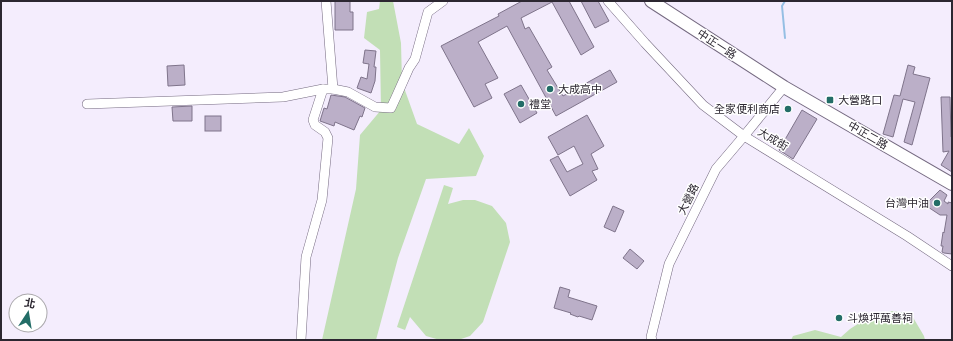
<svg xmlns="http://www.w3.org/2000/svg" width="953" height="341" font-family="Lora,'Noto Sans TC',serif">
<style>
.green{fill:#c2dfb6}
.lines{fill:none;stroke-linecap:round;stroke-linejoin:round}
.stream{stroke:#95bfe4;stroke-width:2}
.building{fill:#bbafc8;stroke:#7f748b}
.minor-casing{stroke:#756a81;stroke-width:10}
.secondary-casing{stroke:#756a81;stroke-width:14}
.minor{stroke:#fff;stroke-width:9}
.secondary{stroke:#fff;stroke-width:12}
.poi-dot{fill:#236d67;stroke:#fff;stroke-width:1.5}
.labels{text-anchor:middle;stroke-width:3;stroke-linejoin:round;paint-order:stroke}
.street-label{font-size:11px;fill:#2c2731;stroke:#fff}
.poi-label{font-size:11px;fill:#2c2731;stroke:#fff;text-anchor:start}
</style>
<rect width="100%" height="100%" fill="#f4edfd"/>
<g class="green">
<path d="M380,1H393L401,43L402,82L417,124L459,144L469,128L484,156L476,176L426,179L398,258L376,340H322L356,189L360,135L381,110L380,50L364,38L367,12L379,9Z"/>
<path d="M444,185L453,188L448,204L463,200H475L492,206L506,223L510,242L483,322L470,336L458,340H440L426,336L410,317L405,330L397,327Z"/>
<path d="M892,311L911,314L924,336L925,340H791L793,336L815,330L841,337L850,329L864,320Z"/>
</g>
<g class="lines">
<path class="stream" d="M785,1L782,6L785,38"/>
</g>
<g class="building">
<path d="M335,1H350V12H353V30H335Z"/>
<path d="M522,1H569L594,47L581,55L552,2L521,18L525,29L529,27L552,67L547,70L563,96L610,70L617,82L556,116L507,26L478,42L498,78L485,84L492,98L474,107L441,46L499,16L498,14Z"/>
<path d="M581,1H598L609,21L595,28Z"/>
<path d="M365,50L376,51L374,67H376L375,81L371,93L357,88L361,77L367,79L369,64L363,63Z"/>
<path d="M184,65L185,85L168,86L167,66Z"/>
<path d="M908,65L915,67L913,74L930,78L912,145L904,142L915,102L903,99L893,137L883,134L894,95L900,96Z"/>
<path d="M521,85L537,113L520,123L504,94Z"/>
<path d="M331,95L345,97L365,108L362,117L360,116L354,130L335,122L334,126L320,121L324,108L327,109Z"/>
<path d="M941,97H950L951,137H952V172L941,165L949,151L943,152Z"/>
<path d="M192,106V121H173L172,107Z"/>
<path d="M802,110L817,119L793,159L779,150Z"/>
<path d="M587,115L604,146L591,154L598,169L592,171L597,180L570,196L550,160L558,156L567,172L583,164L574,146L558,155L548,137Z"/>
<rect x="205" y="116" width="16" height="15"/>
<path d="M940,190L947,195L944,201L948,204V202L952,203V254L944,253L942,252L943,246H941L943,232L944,233L947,215H940L925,205Z"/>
<path d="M613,206L624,211L615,232L604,227Z"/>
<path d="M630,249L644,261L637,269L623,258Z"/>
<path d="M560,287L570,290L568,297L597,306L592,320L579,316L578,317L570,314L571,313L554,308Z"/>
</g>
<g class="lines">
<g class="minor-casing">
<g id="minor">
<path d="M326,1L333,89"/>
<path d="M608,1L645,43L703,105L744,136L907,236L952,266"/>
<path d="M87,104L283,97L323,89H333L348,92L375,107L391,108L397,95L409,68L415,59L423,30L428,12L443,1"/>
<path d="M301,340L306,257L322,200L328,138L325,132L315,125L313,120L323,89"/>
<path d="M652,340L651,337L669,264L716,169L744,136L784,87"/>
</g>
</g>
<g class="secondary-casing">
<path id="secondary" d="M651,1L784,87L952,184"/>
</g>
<use href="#minor" class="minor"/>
<use href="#secondary" class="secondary"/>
</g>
<g class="poi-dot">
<circle cx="550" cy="89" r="4"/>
<rect x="826" y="96" width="8" height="8" rx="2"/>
<circle cx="521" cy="104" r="4"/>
<circle cx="788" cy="109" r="4"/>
<circle cx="937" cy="203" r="4"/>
<circle cx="839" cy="318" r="4"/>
</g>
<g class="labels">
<g class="street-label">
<text transform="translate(717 44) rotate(33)" y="4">中正一路</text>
<text transform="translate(868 135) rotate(30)" y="4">中正二路</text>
<text transform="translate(773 139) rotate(31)" y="4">大成街</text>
<text transform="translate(688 199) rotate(-64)" y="4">大營路</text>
</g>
<g class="poi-label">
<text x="558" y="93">大成高中</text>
<text x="838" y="104">大營路口</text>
<text x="529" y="108">禮堂</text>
<text x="780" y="113" text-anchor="end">全家便利商店</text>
<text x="929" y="207" text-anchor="end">台灣中油</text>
<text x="847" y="322">斗煥坪萬善祠</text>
</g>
</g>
<rect width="953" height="341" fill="none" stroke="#2c2731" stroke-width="4"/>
<g transform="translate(28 313) rotate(12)"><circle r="19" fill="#ffffff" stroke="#aba9ad"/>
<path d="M0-3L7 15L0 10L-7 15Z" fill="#236d67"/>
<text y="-6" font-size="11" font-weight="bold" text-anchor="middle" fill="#2c2731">北</text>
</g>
</svg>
